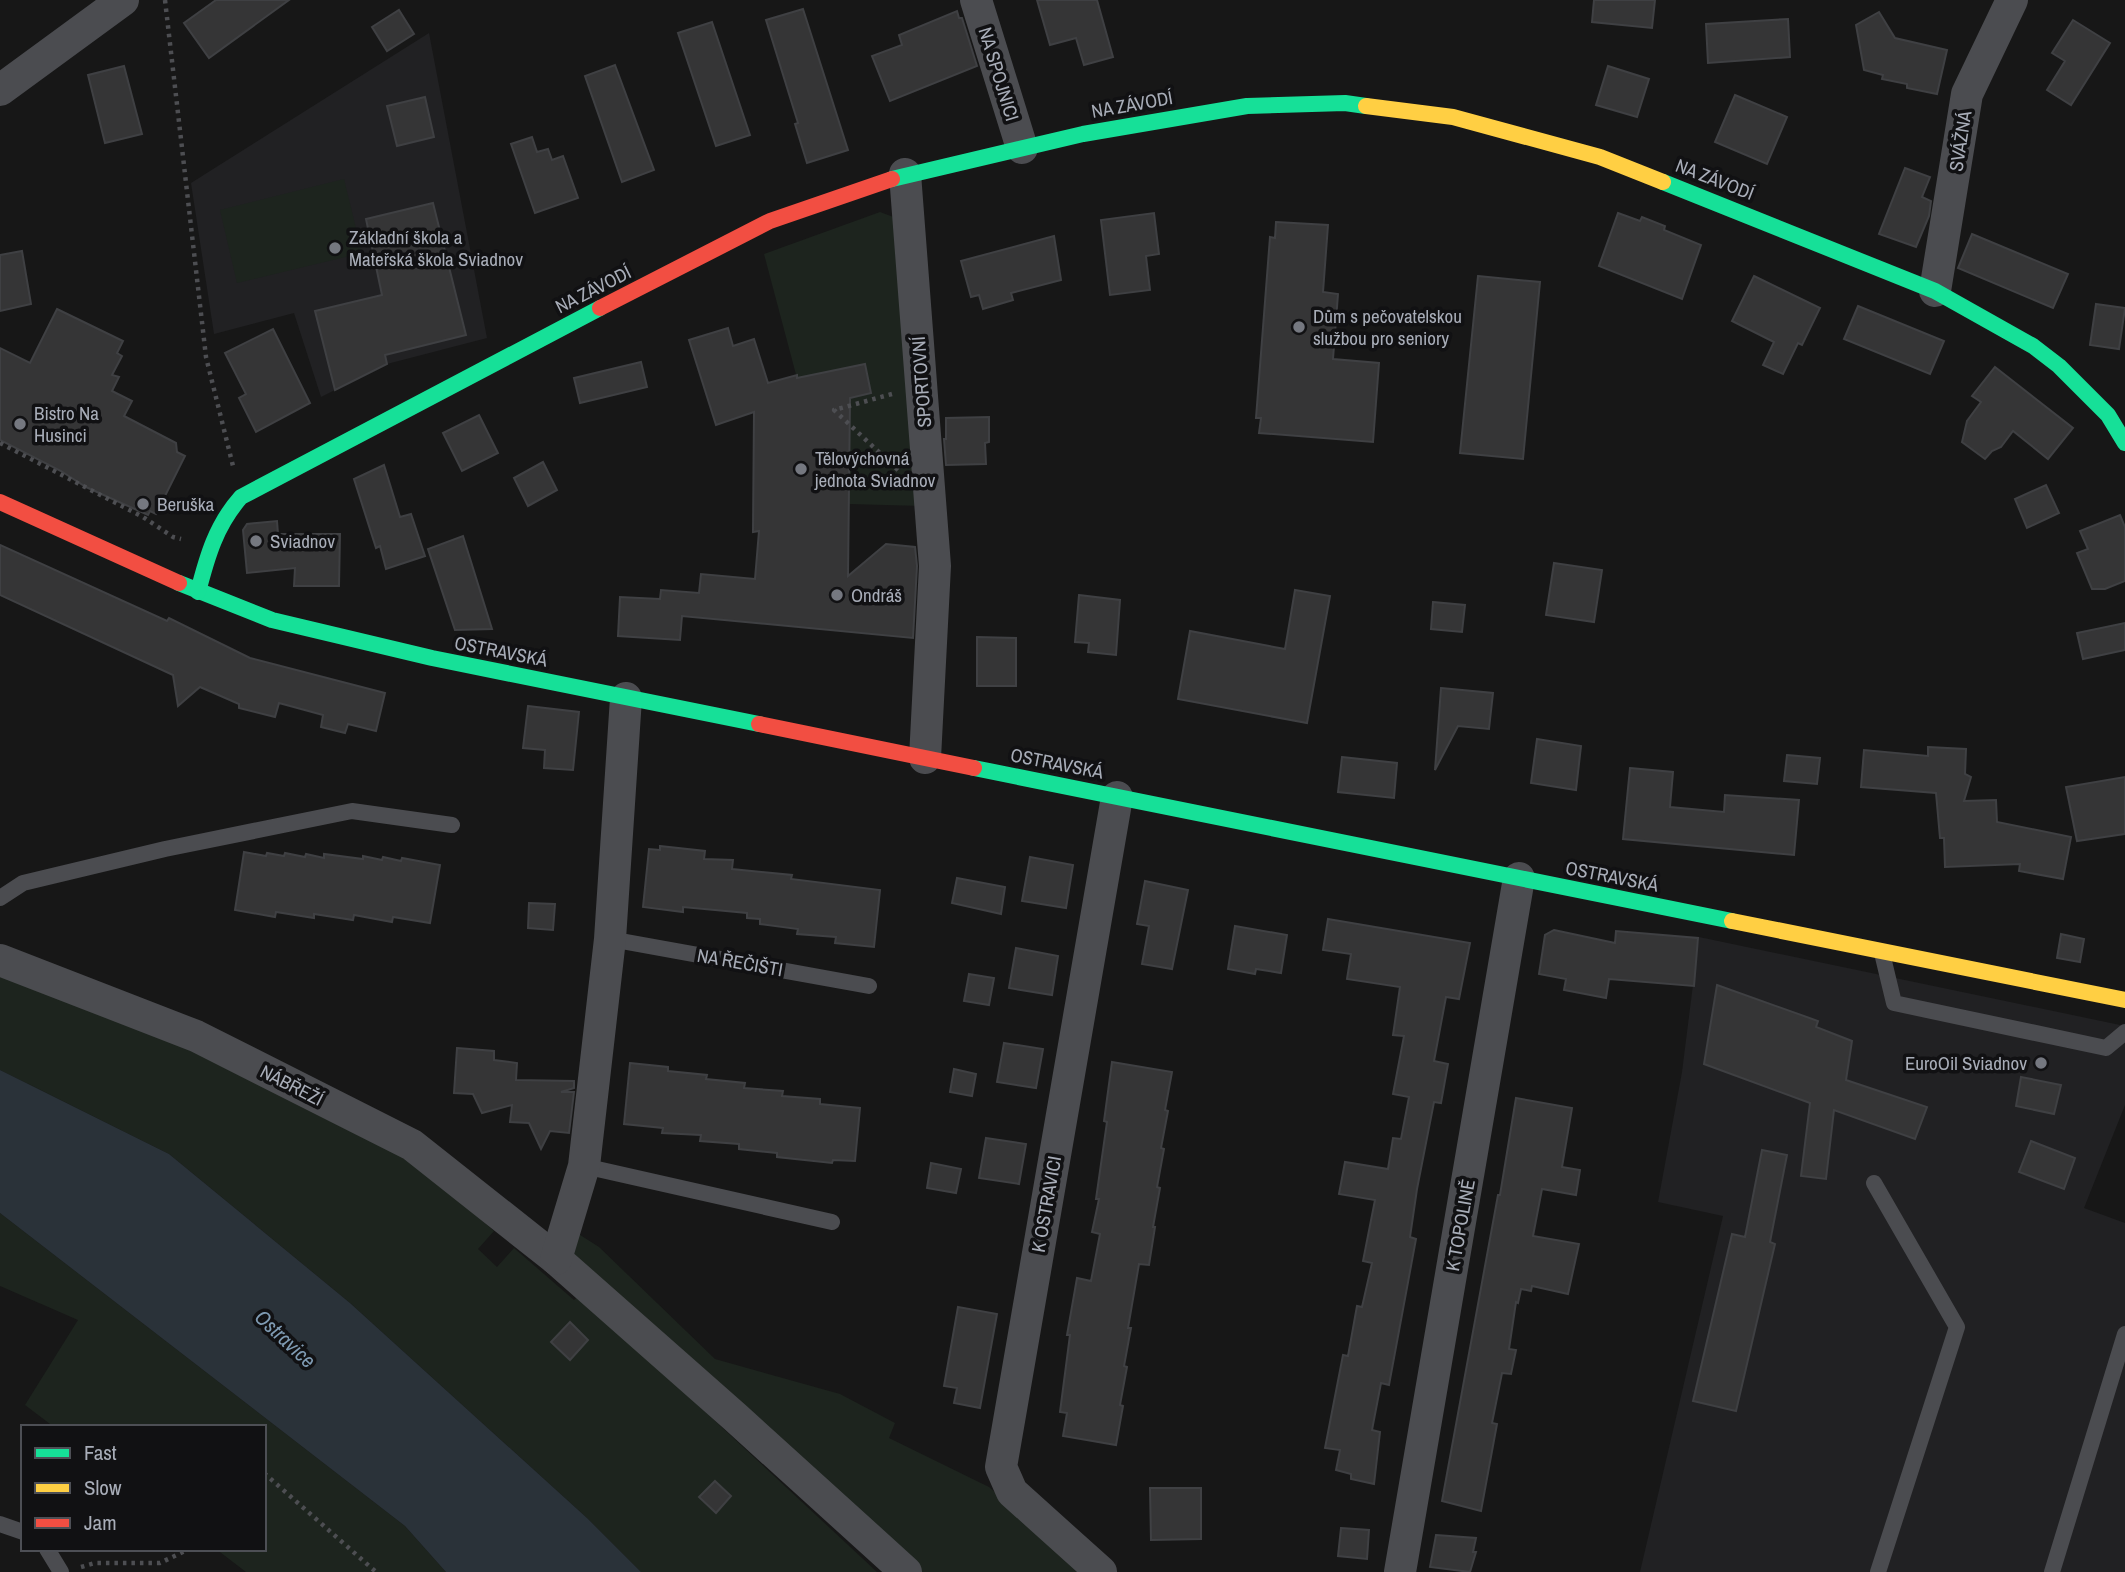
<svg xmlns="http://www.w3.org/2000/svg" width="2125" height="1572" font-family="'Archivo Narrow',sans-serif">
<style>
.built{fill:#212123}
.green{fill:#1d241e}
.water{fill:#2a3239}
.building{fill:#353536;stroke:#3f4043;stroke-width:2}
.lines{fill:none;stroke-linecap:round;stroke-linejoin:round}
.path{stroke:#4d4e52;stroke-width:4.5;stroke-dasharray:3.5 5;stroke-linecap:butt}
.lane{stroke:#4b4c50;stroke-width:16}
.street{stroke:#4b4c50;stroke-width:32}
.fast{stroke:#16e098;stroke-width:16}
.slow{stroke:#ffcf43;stroke-width:16}
.jam{stroke:#f24e42;stroke-width:16}
.poi-dot{fill:#757880;stroke:#111113;stroke-width:2.5}
.labels{text-anchor:middle;stroke-width:7;stroke-linejoin:round;paint-order:stroke}
.street-label{font-size:19px;fill:#a8adb8;stroke:#111113}
.poi-label{font-size:19px;fill:#a8adb8;stroke:#111113;text-anchor:start}
.water-label{font-size:21px;font-style:italic;fill:#7f9bb3;stroke:#111113}
</style>
<rect width="100%" height="100%" fill="#171717"/>
<g class="built">
<path d="M429,33L487,338L387,364L321,397L294,313L214,334L191,183Z"/>
<path d="M1699,937L2125,1026V1105L2084,1208L2125,1223V1572H1640L1723,1216L1658,1202L1682,1072Z"/>
</g>
<g class="green">
<path d="M344,179L362,253L237,283L220,210Z"/>
<path d="M880,212L896,218L922,506L849,504L850,435L807,416L764,254Z"/>
<path d="M0,970L173,1042L415,1161L494,1231L478,1249L497,1267L514,1248L574,1300L580,1295L877,1572H641L587,1518L350,1303L169,1154L0,1070Z"/>
<path d="M0,1213L405,1526L446,1572H246L216,1549H264V1427H54L25,1405L78,1320L0,1286Z"/>
<path d="M577,1233L599,1247L715,1359L840,1394L895,1423L889,1438L989,1487L1083,1572H914L568,1259Z"/>
</g>
<path class="water" d="M0,1070L169,1154L350,1303L587,1518L641,1572H446L405,1526L0,1213Z"/>
<g class="building">
<path d="M216,0H289L209,58L184,23Z"/>
<path d="M1037,0H1097L1113,57L1084,65L1076,38L1050,45Z"/>
<path d="M1594,0H1655L1652,28L1592,22Z"/>
<path d="M803,9L848,150L807,163L795,124L798,123L766,20Z"/>
<path d="M399,10L414,34L387,51L372,27Z"/>
<path d="M957,11L959,18H962L977,66L890,101L872,56L902,45L899,35Z"/>
<path d="M1879,12L1895,38L1947,50L1937,94L1907,88V84L1882,79L1883,75L1864,70L1856,25Z"/>
<path d="M1788,19L1790,57L1708,63L1706,24Z"/>
<path d="M2073,20L2110,43L2071,105L2047,90L2065,61L2052,53Z"/>
<path d="M712,22L750,135L716,146L678,33Z"/>
<path d="M615,65L654,170L622,182L585,76Z"/>
<path d="M124,66L142,134L105,143L88,75Z"/>
<path d="M1608,66L1649,79L1637,117L1596,105Z"/>
<path d="M1735,95L1787,117L1767,164L1715,142Z"/>
<path d="M425,97L434,137L397,146L387,106Z"/>
<path d="M532,137L537,152L548,149L552,160L563,156L578,198L535,213L511,144Z"/>
<path d="M1905,168L1930,177L1922,197L1931,201L1929,216L1916,247L1879,234Z"/>
<path d="M433,203L466,335L385,355L387,364L335,390L315,311L382,295L366,219Z"/>
<path d="M1154,213L1159,254L1146,256L1150,290L1110,295L1101,220Z"/>
<path d="M1618,213L1640,221L1642,217L1665,226L1664,230L1701,245L1682,299L1599,266Z"/>
<path d="M1276,222L1328,225L1323,292L1338,294L1333,359L1379,363L1373,442L1259,433L1261,418H1256L1270,237L1275,238Z"/>
<path d="M1972,234L2068,274L2053,308L1958,268Z"/>
<path d="M1054,236L1061,280L1011,293L1013,300L983,309L979,295L971,297L961,261Z"/>
<path d="M22,251L31,304L0,311V255Z"/>
<path d="M1478,276L1540,282L1523,459L1460,453Z"/>
<path d="M1754,276L1820,308L1802,345L1798,343L1783,374L1763,365L1774,342L1732,321Z"/>
<path d="M2096,304L2125,308L2119,349L2090,345Z"/>
<path d="M1858,306L1944,341L1930,374L1844,339Z"/>
<path d="M57,309L123,341L117,353L122,356L112,375L119,377L112,391L132,401L124,416L176,443L177,452L185,456L156,514L150,511L148,515L86,487L61,471L0,440V348L30,363Z"/>
<path d="M728,328L733,346L754,339L768,383L797,375V378L865,364L871,393L850,398L848,576L886,544L915,547L917,566L913,638L682,616L680,640L618,636L620,597L660,599L661,590L699,593L701,574L755,579L759,531L753,532L754,412L716,425L689,340Z"/>
<path d="M273,329L310,403L256,432L239,398L246,394L225,353Z"/>
<path d="M641,362L647,387L580,403L574,378Z"/>
<path d="M1995,367L2073,428L2048,459L2013,431L2001,447L1992,451L1985,459L1962,442L1967,421L1981,402L1972,396Z"/>
<path d="M479,415L498,453L462,471L443,433Z"/>
<path d="M989,417V442L985,443L986,464L946,465L944,439H946V418Z"/>
<path d="M543,462L557,490L528,506L514,478Z"/>
<path d="M384,465L400,517L411,514L425,556L386,569L380,546L376,548L354,479Z"/>
<path d="M2046,485L2059,513L2027,528L2015,499Z"/>
<path d="M2120,515L2125,527V581L2105,589H2092L2077,553L2088,549L2080,531Z"/>
<path d="M277,521L278,534H340L339,586H294L295,568L247,573L243,530L247,524Z"/>
<path d="M463,536L492,629L455,630L428,549Z"/>
<path d="M0,545L167,621L169,618L250,658L385,693L376,731L348,724L345,733L321,727L323,715L279,703L275,717L239,708V704L200,687L178,706L173,675L0,595Z"/>
<path d="M1554,563L1602,570L1594,622L1546,615Z"/>
<path d="M1295,590L1330,596L1307,723L1178,699L1190,631L1285,649Z"/>
<path d="M1079,595L1120,600L1116,655L1088,652L1089,643L1075,642Z"/>
<path d="M1433,602L1465,605L1462,632L1431,629Z"/>
<path d="M2125,623V650L2083,659L2077,633Z"/>
<path d="M977,637L1016,638V686H977Z"/>
<path d="M1441,688L1493,693L1489,729L1458,726L1435,770Z"/>
<path d="M528,706L579,712L573,770L544,768L545,750L523,748Z"/>
<path d="M1537,739L1581,746L1576,790L1531,783Z"/>
<path d="M1928,747L1966,749L1965,774L1971,777L1964,801L1996,800L1997,822L2071,837L2063,879L2019,871L2020,864L1945,867L1944,838H1940L1936,793L1861,787L1864,750L1928,756Z"/>
<path d="M1787,755L1820,758L1817,784L1784,781Z"/>
<path d="M1342,757L1397,763L1394,798L1338,792Z"/>
<path d="M1630,768L1673,772L1670,807L1724,812L1725,795L1799,800L1794,855L1623,839Z"/>
<path d="M2125,777V834L2077,841L2066,787Z"/>
<path d="M660,846L705,851L704,859L733,860L732,869L792,875L791,879L880,890L874,947L835,943L836,937L797,934L798,929L760,924V919L747,918V913L683,907V912L643,907L649,849L660,850Z"/>
<path d="M244,852L266,856L267,853L284,856L285,853L305,857L306,854L324,858V854L363,859V856L382,860L383,857L401,861L402,858L440,865L430,923L393,917L392,922L354,915L353,920L314,914V918L276,912L275,917L235,910Z"/>
<path d="M1030,857L1073,865L1066,908L1022,901Z"/>
<path d="M957,878L1005,887L1001,914L952,903Z"/>
<path d="M1145,881L1188,890L1172,969L1142,964L1149,926L1137,924Z"/>
<path d="M529,903L555,904L553,930L528,928Z"/>
<path d="M1328,919L1470,943L1459,999L1446,997L1434,1061L1448,1064L1441,1103L1434,1102L1417,1189L1410,1237L1416,1239L1389,1385L1381,1383L1372,1430L1380,1432L1374,1484L1351,1479V1474L1336,1470L1340,1450L1325,1448L1343,1355L1348,1356L1357,1306L1362,1307L1372,1263L1363,1261L1375,1200L1339,1194L1345,1162L1388,1169L1393,1138L1401,1139L1409,1097L1393,1094L1404,1036L1393,1035L1400,987L1347,979L1351,954L1323,950Z"/>
<path d="M1235,926L1287,935L1281,973L1256,969L1255,974L1228,969Z"/>
<path d="M1554,930L1615,943L1616,931L1698,938L1694,986L1609,979L1606,998L1564,990L1566,979L1539,974L1545,935Z"/>
<path d="M2061,934L2084,939L2080,962L2057,958Z"/>
<path d="M1016,948L1058,956L1052,995L1009,988Z"/>
<path d="M969,974L994,978L989,1005L964,1001Z"/>
<path d="M1717,985L1818,1021L1816,1027L1852,1041L1846,1080L1927,1107L1915,1139L1834,1110L1826,1179L1801,1176L1810,1103L1704,1064Z"/>
<path d="M1004,1043L1043,1049L1036,1088L997,1082Z"/>
<path d="M457,1048L494,1051V1060L517,1063L516,1080L574,1081V1088L561,1092H574L569,1133L550,1131L541,1149L529,1123L510,1122L512,1105L482,1113L473,1094L454,1093Z"/>
<path d="M1112,1062L1172,1072L1165,1110L1168,1111L1161,1148L1164,1149L1157,1187L1160,1188L1153,1227H1155L1149,1265L1139,1264L1128,1328H1131L1124,1366L1127,1367L1120,1405L1123,1406L1116,1445L1063,1436L1067,1413L1060,1412L1070,1335H1067L1077,1278L1091,1281L1100,1234L1092,1232L1099,1199H1096L1107,1122L1104,1121Z"/>
<path d="M630,1063L668,1067V1071L707,1075L706,1079L745,1083L744,1088L783,1091L782,1096L820,1099V1104L860,1108L855,1161L833,1160L832,1163L777,1157V1153L739,1149V1144L700,1141L701,1135L662,1133L663,1128L624,1124Z"/>
<path d="M954,1069L976,1074L972,1096L950,1092Z"/>
<path d="M2021,1077L2061,1085L2054,1114L2016,1106Z"/>
<path d="M1516,1098L1572,1108L1562,1167L1580,1170L1576,1195L1542,1189L1533,1236L1579,1244L1568,1294L1532,1286L1531,1291L1521,1289L1518,1303L1516,1302L1509,1349L1516,1350L1511,1374L1502,1373L1492,1423L1497,1424L1481,1511L1442,1501L1498,1195H1500Z"/>
<path d="M986,1138L1026,1144L1019,1184L979,1178Z"/>
<path d="M2031,1141L2075,1158L2064,1189L2019,1172Z"/>
<path d="M1762,1150L1787,1155L1770,1242L1775,1244L1736,1411L1693,1401L1732,1234L1745,1237Z"/>
<path d="M931,1163L961,1169L956,1193L927,1188Z"/>
<path d="M958,1307L997,1314L980,1408L954,1403L957,1388L944,1386Z"/>
<path d="M570,1322L588,1340L570,1360L551,1342Z"/>
<path d="M715,1481L731,1496L716,1513L699,1497Z"/>
<path d="M1150,1488H1201V1539L1151,1540Z"/>
<path d="M1341,1528L1369,1530L1367,1559L1338,1556Z"/>
<path d="M1436,1535L1476,1538L1473,1552H1476L1470,1572L1430,1567Z"/>
</g>
<g class="lines">
<g class="path">
<path d="M165,0L206,357L233,466"/>
<path d="M892,394L834,410L899,471"/>
<path d="M0,443L143,517L173,537L181,539"/>
<path d="M264,1473L376,1572"/>
<path d="M81,1567L95,1563H160L189,1549"/>
</g>
<g class="lane">
<path d="M0,898L23,883L165,849L352,811L452,825"/>
<path d="M610,939L869,986"/>
<path d="M1882,953L1894,1003L2106,1048L2125,1032"/>
<path d="M584,1166L832,1222"/>
<path d="M1874,1183L1957,1327L1878,1572"/>
<path d="M0,1524L23,1532"/>
<path d="M47,1549L61,1572"/>
<path d="M2052,1572L2125,1334"/>
</g>
<g class="street">
<path d="M976,0L1022,148"/>
<path d="M0,90L123,0"/>
<path d="M905,174L935,566L925,758"/>
<path d="M1935,291L1967,94L2012,0"/>
<path d="M0,960L196,1036L412,1145L556,1259L735,1417L906,1572"/>
<path d="M556,1259L584,1166L610,939L626,698"/>
<path d="M1101,1572L1012,1492L1001,1467L1117,797"/>
<path d="M1400,1572L1519,878"/>
</g>
<g class="fast">
<path d="M892,179L1083,134L1247,106L1345,103L1366,106"/>
<path d="M1663,182L1935,291L2033,346L2059,366L2108,415L2125,443"/>
<path d="M179,583L272,620L432,658L759,724"/>
<path d="M198,592C207,557 216,525 241,497L600,308"/>
<path d="M974,768L1732,921"/>
</g>
<g class="slow">
<path d="M1366,106L1453,117L1600,157L1663,182"/>
<path d="M1732,921L2125,1000"/>
</g>
<g class="jam">
<path d="M600,308L770,221L892,179"/>
<path d="M0,502L179,583"/>
<path d="M759,724L974,768"/>
</g>
</g>
<g class="poi-dot">
<circle cx="335" cy="248" r="7"/>
<circle cx="1299" cy="327" r="7"/>
<circle cx="20" cy="424" r="7"/>
<circle cx="801" cy="469" r="7"/>
<circle cx="143" cy="504" r="7"/>
<circle cx="256" cy="541" r="7"/>
<circle cx="837" cy="595" r="7"/>
<circle cx="2041" cy="1063" r="7"/>
</g>
<g class="labels">
<g class="street-label">
<text transform="translate(999 74) rotate(73)" y="7">NA SPOJNICI</text>
<text transform="translate(1132 104) rotate(-10)" y="7">NA ZÁVODÍ</text>
<text transform="translate(1960 141) rotate(-81)" y="7">SVÁŽNÁ</text>
<text transform="translate(1715 179) rotate(21)" y="7">NA ZÁVODÍ</text>
<text transform="translate(593 289) rotate(-27)" y="7">NA ZÁVODÍ</text>
<text transform="translate(921 382) rotate(-94)" y="7">SPORTOVNÍ</text>
<text transform="translate(501 651) rotate(11)" y="7">OSTRAVSKÁ</text>
<text transform="translate(1057 763) rotate(11)" y="7">OSTRAVSKÁ</text>
<text transform="translate(1612 876) rotate(11)" y="7">OSTRAVSKÁ</text>
<text transform="translate(740 962) rotate(10)" y="7">NA ŘEČIŠTI</text>
<text transform="translate(292 1085) rotate(27)" y="7">NÁBŘEŽÍ</text>
<text transform="translate(1046 1204) rotate(-80)" y="7">K OSTRAVICI</text>
<text transform="translate(1460 1225) rotate(-80)" y="7">K TOPOLINĚ</text>
</g>
<g class="poi-label">
<text x="349" y="244">Základní škola a<tspan x="349" dy="22">Mateřská škola Sviadnov</tspan></text>
<text x="1313" y="323">Dům s pečovatelskou<tspan x="1313" dy="22">službou pro seniory</tspan></text>
<text x="34" y="420">Bistro Na<tspan x="34" dy="22">Husinci</tspan></text>
<text x="815" y="465">Tělovýchovná<tspan x="815" dy="22">jednota Sviadnov</tspan></text>
<text x="157" y="511">Beruška</text>
<text x="270" y="548">Sviadnov</text>
<text x="851" y="602">Ondráš</text>
<text x="2027" y="1070" text-anchor="end">EuroOil Sviadnov</text>
</g>
<g class="water-label">
<text transform="translate(285 1339) rotate(43)" y="7">Ostravice</text>
</g>
</g>
<rect x="21" y="1425" width="245" height="126" fill="#111113" stroke="#4d4f55" stroke-width="2"/>
<rect x="35" y="1448" width="35" height="10" fill="#16e098" stroke="#4d4f55" stroke-width="2"/>
<text x="84" y="1460" font-size="21" fill="#a8adb8">Fast</text>
<rect x="35" y="1483" width="35" height="10" fill="#ffcf43" stroke="#4d4f55" stroke-width="2"/>
<text x="84" y="1495" font-size="21" fill="#a8adb8">Slow</text>
<rect x="35" y="1518" width="35" height="10" fill="#f24e42" stroke="#4d4f55" stroke-width="2"/>
<text x="84" y="1530" font-size="21" fill="#a8adb8">Jam</text>
</svg>
